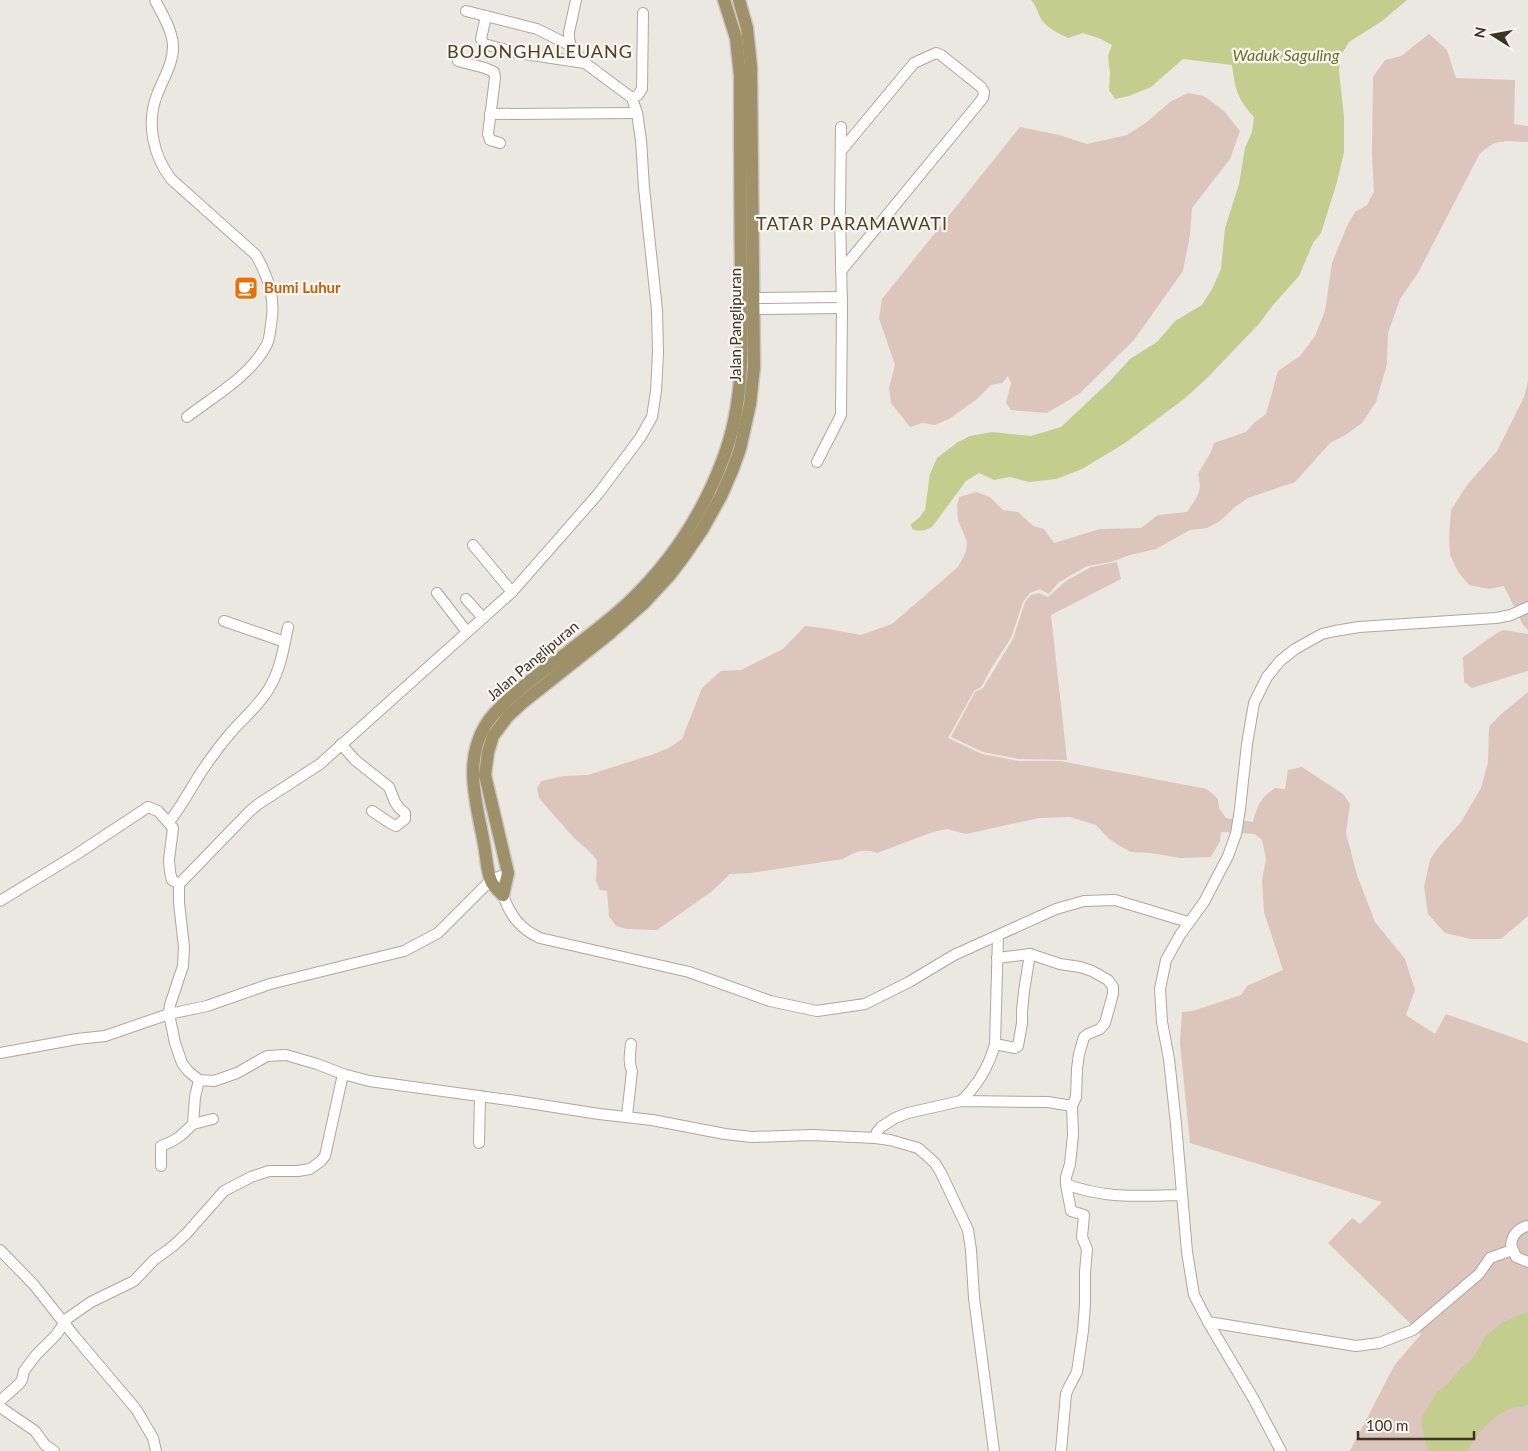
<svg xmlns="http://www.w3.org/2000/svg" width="1528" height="1451" font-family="Lato,sans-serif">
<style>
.green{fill:#dbc5bd}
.water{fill:#c2cd8e}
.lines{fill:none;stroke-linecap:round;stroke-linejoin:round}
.minor-casing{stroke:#aca89d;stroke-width:12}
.major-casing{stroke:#c8c6c1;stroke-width:15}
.minor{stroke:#fff;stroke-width:10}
.major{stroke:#9e916a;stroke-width:12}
.labels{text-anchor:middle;stroke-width:4.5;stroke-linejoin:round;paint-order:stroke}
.food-label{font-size:15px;font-weight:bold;fill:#c56008;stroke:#f8f5f3;text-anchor:start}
.street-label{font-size:15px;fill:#3b3523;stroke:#f8f5f3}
.water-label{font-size:16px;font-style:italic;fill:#657321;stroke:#f8f5f3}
.quarter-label{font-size:18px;letter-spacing:1px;fill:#4c4221;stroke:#f8f5f3}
</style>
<rect width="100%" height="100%" fill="#ebe8e2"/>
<g class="green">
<path d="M1429,34L1447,50L1456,78L1515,80L1514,124L1528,126V142C1507,141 1494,138 1479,155L1418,273L1400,299L1388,333L1387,364L1376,402L1362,423L1347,434L1330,443L1295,482L1248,498L1235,507L1220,521L1207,528L1190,530L1156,549L1130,555L1111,562L1087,566L1058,583L1049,594L1040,589L1030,593L1023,602L1011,638L992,667L981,687L974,691L948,738L982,754L1018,761H1060L1207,789L1218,799L1219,808L1226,818L1253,822C1257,806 1261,797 1275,788L1285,789L1288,770L1302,767L1343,794L1350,804L1346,833L1357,875L1375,922L1405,959L1415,990L1406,1015L1435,1034L1446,1014L1528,1043V1451H1350L1394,1366L1421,1334L1328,1243L1352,1218L1360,1224L1382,1202L1190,1143L1180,1043L1182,1012L1193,1011L1241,995L1247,986L1283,970L1264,912L1262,880L1266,859L1262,840L1255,834L1221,832L1220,841L1211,857L1180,858L1151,853L1131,852L1118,845L1108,838L1096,825L1070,817L1039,818L966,834L947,829L933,832L877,853C864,848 854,852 843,859L750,873L730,874L711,892L657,930L627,929L616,926L609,916L607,891L600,890L596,881L597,860L590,852L575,839L559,821L539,798L537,789L541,781L564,776L588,775L651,755L669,748L682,739L702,688L721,671L741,670L783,649L805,626L823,628L861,635L892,624L958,567L966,552L967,542L958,520L957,505L959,497L976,492L990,497L1003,510L1018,512L1033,526L1044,529L1054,543L1100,529L1141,528L1158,515L1187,512C1197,497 1203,492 1198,474L1211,452L1214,443L1246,432L1254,423L1266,414L1278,371L1300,356L1315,336L1325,311L1332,263L1347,226L1355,212L1367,205L1374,192L1372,154L1373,77L1385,60L1401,56Z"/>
<path d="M1188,93L1204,96L1224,111L1240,131L1230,159L1192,208L1190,235L1183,271L1134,340L1079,394L1047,413L1011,410L1006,403L1011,383L1008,376L1002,383L991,385L976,400L949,419L935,425L922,423L910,427L891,403L889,388L895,365L879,318L882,299L1020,127L1059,135L1087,144L1127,135L1147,122L1170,102Z"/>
<path d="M1528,381V630L1523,625L1504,586L1489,589L1469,585L1458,572L1450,555L1449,537L1451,510L1467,485L1497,451L1524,397Z"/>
<path d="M1117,562L1121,579L1051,615L1067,760L1019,759L983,752L951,737L975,692L983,688L1013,639L1025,602L1031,595L1039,593L1048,597L1066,581L1091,567Z"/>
<path d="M1503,630L1528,634V671L1472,688L1464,682L1463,657C1477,648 1489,637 1503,630Z"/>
<path d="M1528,692V916L1501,939H1471L1445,933L1428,914L1424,887L1430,860L1437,849L1461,822L1481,788L1488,762L1489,727L1500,715Z"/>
</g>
<g class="water">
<path d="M1031,0H1407L1382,21L1349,42L1340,57L1339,71L1344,117V152L1337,182L1321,233L1313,243L1299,276L1273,305L1258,325L1206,379L1184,399L1125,443L1082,469L1056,479L1029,482L1010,477L994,480L979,473L966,481L932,527C925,531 919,532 912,529L911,524L919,518L925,510L930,474L937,458L958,442L970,436L992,432L1031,436L1061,427L1110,381L1130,359L1157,342L1175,321L1202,305L1212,289L1221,269L1225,228L1239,184L1245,148L1252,132L1254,117C1237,99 1235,88 1232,65L1183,59L1151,87L1129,96L1115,99L1109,90L1110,73L1108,56L1112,45L1101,39L1083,33L1068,38C1059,34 1050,29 1043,22C1038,15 1037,6 1031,0Z"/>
<path d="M1528,1312V1405C1521,1407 1511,1407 1505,1411C1490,1419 1475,1435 1468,1451H1428L1422,1427V1417L1436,1393L1448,1383L1462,1367L1473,1358L1486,1336L1503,1322Z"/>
</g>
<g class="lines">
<g class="minor-casing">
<g id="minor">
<path d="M155,0C162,14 173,31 173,47C173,64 163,79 157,95C146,123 153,155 171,179L256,255C268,277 276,298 271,324C270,331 270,340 266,346C249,377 214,396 187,417"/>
<path d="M576,0L569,32V39L571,46L585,63L632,98L637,113L641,140L644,188L657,310L658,353L656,391L652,417L640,438L598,494L512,592L320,764L257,805L249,812L189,874L179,884V903L184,947L183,966L170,1005L169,1014L175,1043L182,1063L188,1071L199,1080L214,1081L237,1073L267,1056L286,1055L317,1064L343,1074L369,1081L516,1101L599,1114L652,1120L725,1134L752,1137L812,1135L875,1138L890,1140L918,1148L935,1163L941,1173L968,1230L971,1250L974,1298L994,1451"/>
<path d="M466,11L537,29L571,46"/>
<path d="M486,16L481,39L484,44L518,53L585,63"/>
<path d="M458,61L485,68L494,72L495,78L488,134L490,140L500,143"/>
<path d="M632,98L638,95L642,89L643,13"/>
<path d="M490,114L637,113"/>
<path d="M841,151L914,63L936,53L941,55L981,87L984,92L983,98L841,271"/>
<path d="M753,298L842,297"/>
<path d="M753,309L842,308"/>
<path d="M817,462L841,415L842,308L840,212L841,127"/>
<path d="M473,545L512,592"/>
<path d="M437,593L467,632"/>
<path d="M466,599L483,618"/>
<path d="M224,621L285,642"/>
<path d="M341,744L355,760L389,787L395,802L399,808L405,813V819L396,826L390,823L372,811"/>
<path d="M169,822C185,802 195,779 211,758C218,748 226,738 234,729C247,715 262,702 271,685C281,667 284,646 288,627"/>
<path d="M503,895C510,915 520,929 540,938L689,972L770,1001L817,1011L865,1004L909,982L954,955L1056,909L1084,901L1115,900L1188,922"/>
<path d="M0,901L77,854L148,807L158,811L173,828L169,860L170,872L172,880L179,884"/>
<path d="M997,958L1030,954"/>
<path d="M995,1044L998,936"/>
<path d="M0,1053L77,1039L105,1036L169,1014L207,1006L270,984L404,951L438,933L491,880L508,873"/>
<path d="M199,1080L195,1097L193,1124L213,1119"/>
<path d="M961,1101C978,1085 989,1066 995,1044L1015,1048L1018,1046L1022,1023V1011L1024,991L1030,954L1060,964L1080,967L1092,971L1108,980L1113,987V994L1105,1023L1100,1029L1088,1034L1084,1037L1079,1054L1077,1069L1076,1097L1072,1106"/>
<path d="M627,1116L632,1071C628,1062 630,1053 631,1044"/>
<path d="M875,1138L877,1132L881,1127L895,1118L908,1113L961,1101L1048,1102L1072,1106L1073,1135L1070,1164L1066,1177V1184L1071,1211L1084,1215L1082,1237L1087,1249L1085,1272V1304L1083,1331L1077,1372L1069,1387L1066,1394L1061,1451"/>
<path d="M479,1143L480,1096"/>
<path d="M161,1166V1146C177,1140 181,1136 193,1124"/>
<path d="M1066,1184C1103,1199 1143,1196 1182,1195"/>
<path d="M1528,1226C1518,1228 1512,1235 1511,1245L1516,1257L1528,1262"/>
<path d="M0,1250L34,1285L76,1338L136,1409L153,1438L156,1451"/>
<path d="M1512,1250L1490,1258L1479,1274L1413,1330L1379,1343L1356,1346L1208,1322L1194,1295L1187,1252L1176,1124L1169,1059L1162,1022L1160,989L1166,960L1180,935L1204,902L1228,856L1236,834L1240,809L1247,744L1254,703L1267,677L1280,661L1295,649L1322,634L1335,631L1359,627L1496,618L1511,615L1528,607"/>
<path d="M1208,1322L1253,1398L1281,1451"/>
<path d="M0,1401L19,1384L22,1380L24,1371L36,1355L56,1335L68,1318L91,1302L134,1281L154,1260L173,1246L186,1234L224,1191L251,1177L269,1171H298L310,1169L321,1161L325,1156L343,1074"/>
<path d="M0,1407L35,1431L45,1445L54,1451"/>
</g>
</g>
<g class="major-casing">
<g id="major">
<path d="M503,895C499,891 493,886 491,881C487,872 486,854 484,844C477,805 463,763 485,726C500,701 543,671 568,652C588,636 610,620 629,602C670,563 703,513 723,459C746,399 742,334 741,271C740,206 740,140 740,75L736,38L724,0"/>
<path d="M503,895L508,873L485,775L488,752L493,736L508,716L522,703L609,634L644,603L669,576L682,559L702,530L721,496L732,471L740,449L750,404L754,367L751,67L747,28L739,0"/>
</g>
</g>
<use href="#minor" class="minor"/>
<use href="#major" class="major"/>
</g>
<defs>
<g id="cafe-square" transform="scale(1.25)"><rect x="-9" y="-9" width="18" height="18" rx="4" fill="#e8710a" stroke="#f8f5f3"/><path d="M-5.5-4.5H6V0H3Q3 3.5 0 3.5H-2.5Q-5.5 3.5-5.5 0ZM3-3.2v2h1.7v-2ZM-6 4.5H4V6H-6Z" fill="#fff"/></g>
</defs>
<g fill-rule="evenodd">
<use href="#cafe-square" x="246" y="288"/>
</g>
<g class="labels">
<g class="food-label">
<text x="264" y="293">Bumi Luhur</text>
</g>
<g class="street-label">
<text transform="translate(736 325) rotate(-90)" y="5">Jalan Panglipuran</text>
<text transform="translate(533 661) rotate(-40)" y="5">Jalan Panglipuran</text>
</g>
<g class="water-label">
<text x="1286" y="61">Waduk Saguling</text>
</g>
<g class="quarter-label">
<text x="540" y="58">BOJONGHALEUANG</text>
<text x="852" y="230">TATAR PARAMAWATI</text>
</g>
</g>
<g transform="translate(1493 35) rotate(281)" stroke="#f8f5f3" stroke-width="4" paint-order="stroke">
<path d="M0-4L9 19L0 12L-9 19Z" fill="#3b3523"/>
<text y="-8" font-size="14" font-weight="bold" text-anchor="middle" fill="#3b3523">N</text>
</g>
<path d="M1358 1431v8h116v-8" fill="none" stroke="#3b3523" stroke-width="2.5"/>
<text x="1366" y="1431" font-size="15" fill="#3b3523" stroke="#f8f5f3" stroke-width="4" paint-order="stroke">100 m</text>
</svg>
